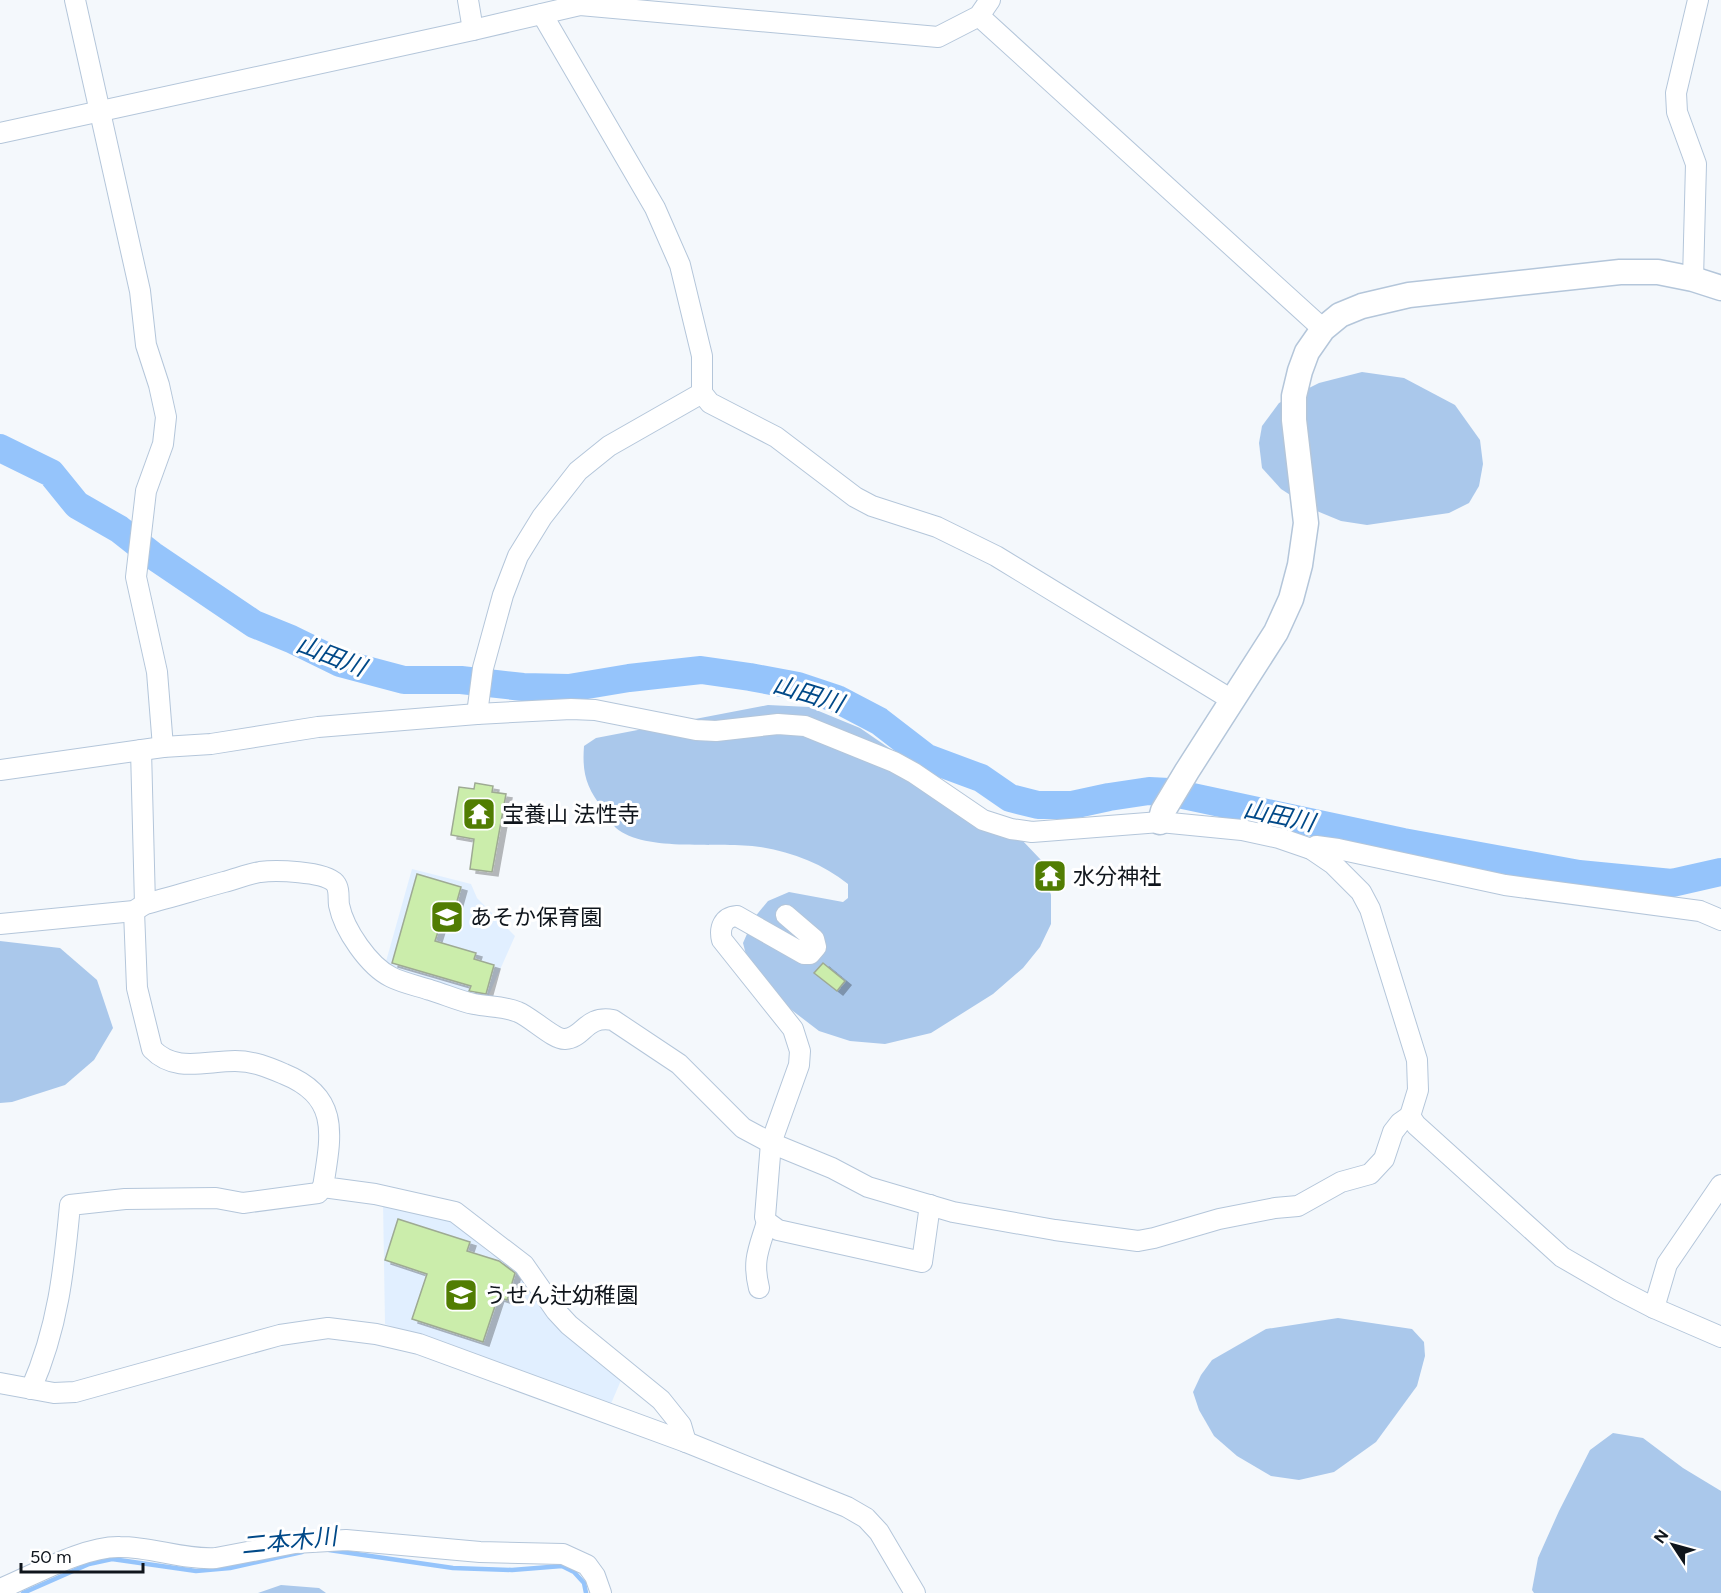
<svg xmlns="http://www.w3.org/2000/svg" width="1721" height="1593" font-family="Figtree,'Noto Sans JP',sans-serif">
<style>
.built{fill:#e1efff}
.green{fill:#aac8eb}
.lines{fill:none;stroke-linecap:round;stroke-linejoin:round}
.stream{stroke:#95c4fb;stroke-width:4.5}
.river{stroke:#95c4fb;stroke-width:28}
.building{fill:#cbedab;stroke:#9eaa93;stroke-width:1.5;filter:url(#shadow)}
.minor-casing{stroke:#b4c6da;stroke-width:22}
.tertiary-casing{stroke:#b4c6da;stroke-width:27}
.minor{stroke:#fff;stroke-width:20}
.tertiary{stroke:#fff;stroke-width:24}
.labels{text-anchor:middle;stroke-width:6;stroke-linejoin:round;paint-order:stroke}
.poi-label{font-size:22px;fill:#0f151c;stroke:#fff;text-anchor:start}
.water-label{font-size:24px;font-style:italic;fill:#004988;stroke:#fff}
</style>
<defs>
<filter id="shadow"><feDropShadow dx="6" dy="4" stdDeviation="0" flood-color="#0004"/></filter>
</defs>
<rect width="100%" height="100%" fill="#f4f8fc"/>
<g class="built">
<path d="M412,869L471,884L477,898L515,936L487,999H477L385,965Z"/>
<path d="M383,1201L442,1213L491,1254L518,1266L622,1378L610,1406L385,1324Z"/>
</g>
<g class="green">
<path d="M1362,372L1404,378L1455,405L1480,440L1483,464L1479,486L1469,503L1449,513L1367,525L1341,521L1312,509L1281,489L1262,468L1259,443L1262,426L1279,403L1319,383Z"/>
<path d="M768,705L809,707L860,728L1021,839L1041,860L1051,895V924L1040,947L1023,968L993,994L931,1033L885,1044L850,1041L819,1031L789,1008L751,974L743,943L754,918L768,901L789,892L843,902L848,898V884C823,864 792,852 760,847C722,841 645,853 616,828C611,823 607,815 603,809C586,787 582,773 584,746L596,738Z"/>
<path d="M0,941L60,948L97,980L113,1028L94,1060L65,1085L12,1102L0,1103Z"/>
<path d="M1338,1318L1412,1329L1424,1342L1425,1356L1417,1386L1376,1442L1334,1472L1299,1480L1271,1476L1237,1456L1214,1436L1199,1410L1193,1392L1201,1375L1212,1360L1266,1329Z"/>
<path d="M1613,1433L1643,1438L1683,1468L1721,1491V1593H1534L1532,1590L1538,1558L1559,1511L1590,1450Z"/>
<path d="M281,1585L319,1588L326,1593H258Z"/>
</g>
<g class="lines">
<g class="stream">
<path d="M329,1550L453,1568L512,1570L562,1566L574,1572L584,1583L586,1593"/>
<path d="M23,1593L89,1564L112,1559L196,1571L230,1568L302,1552"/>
</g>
<path class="river" d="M0,448L51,473L77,505L119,529L152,555L254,624L291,639L340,663L404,680H461L523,687L569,688L629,678L701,670L750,677L798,686L837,699L879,721L927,758L981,778L1010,798L1038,805H1072L1109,797L1149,791L1169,792L1403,842L1579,874L1672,883L1721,872"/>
</g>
<g class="building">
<path d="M475,783L493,786L492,792L506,794L492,872L470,869L474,839L451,835L459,787L474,789Z"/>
<path d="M417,874L461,887L452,919L443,916L435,941L476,953L474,959L494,965L486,994L469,991L471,986L392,963Z"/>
<path d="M823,963L845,981L837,991L814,973Z"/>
<path d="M398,1219L470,1242L467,1251L499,1261L515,1273L507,1300L498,1297L483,1342L412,1319L427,1274L385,1260Z"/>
</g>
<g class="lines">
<g class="minor-casing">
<g id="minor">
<path d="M75,0L140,291L146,345L159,385L166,417L163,444L146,491L136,577L157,672L163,747"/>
<path d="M468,0L473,30"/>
<path d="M542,14L655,208L680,265L702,356V393L710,403L776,437L855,497L872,506L937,527L996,556L1232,700"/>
<path d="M979,16L1323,329"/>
<path d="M0,133L473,30L580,5L938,37L979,16L990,0"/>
<path d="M1693,279L1696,164L1677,112L1676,93L1698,0"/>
<path d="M477,714L483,668L503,595L518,556L542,517L578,471L609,446L702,393"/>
<path d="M141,750L145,904"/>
<path d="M0,770L163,747L211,744L318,727L477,714L571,709L595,710L696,730L716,731L778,724L805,726L894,762L914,773L983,820L1011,829L1032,832L1160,822L1242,830L1279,838L1311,849L1333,864L1361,892L1370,909L1417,1060L1418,1090L1410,1116L1416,1125L1562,1257L1619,1290L1654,1308L1721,1337"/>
<path d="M1311,849L1316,846L1338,849L1505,885L1700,911L1721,920"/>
<path d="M134,911L137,988L152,1049C175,1073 205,1061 235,1061C253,1061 268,1067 284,1074C341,1097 331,1136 323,1187L375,1194L455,1212L524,1265L556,1311L569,1325L661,1400L681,1425L686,1442"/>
<path d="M786,915L814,939L816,947L810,954H804L737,916C723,917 719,928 722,940L793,1029L800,1051L799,1065L771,1143L765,1217L767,1222L778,1230L922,1262L930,1205"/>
<path d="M0,924L134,911L145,904C172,897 198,889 224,882C236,879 248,874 260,872C275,870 324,871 335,883C340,889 338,898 339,905C344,930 369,966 391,977C403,983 418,986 430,990C444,994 459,1001 474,1004C489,1007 504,1006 518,1012C531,1017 554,1040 565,1039C584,1038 585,1015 613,1020L679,1064L743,1128L771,1143L832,1168L868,1187L953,1212L1055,1230L1138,1241L1154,1238L1219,1219L1275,1208L1298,1206L1341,1182L1370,1174L1384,1159L1393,1132L1400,1123L1410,1116"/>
<path d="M759,1288C752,1260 759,1249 767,1222"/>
<path d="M1654,1308L1667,1264L1721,1185"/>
<path d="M0,1383L54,1393L75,1392L280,1335L328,1328L376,1334L419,1344L686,1442L847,1507L866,1518L879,1532L915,1593"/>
<path d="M31,1389C58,1328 64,1270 70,1205L125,1199L216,1198L243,1203L318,1193L323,1187"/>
<path d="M0,1589C34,1575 84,1546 120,1547C153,1547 183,1560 216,1558L295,1543L346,1540L480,1552L563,1554L587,1565L595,1576L601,1593"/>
</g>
</g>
<g class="tertiary-casing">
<path id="tertiary" d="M1160,822L1163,811L1187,771L1276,632L1291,599L1300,565L1306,523L1294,420V396L1300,371L1307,352L1323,329L1340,315L1362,306L1409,295L1620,272H1658L1693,279L1721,288"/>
</g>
<use href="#minor" class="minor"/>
<use href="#tertiary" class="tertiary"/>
</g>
<defs>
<g id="temple-square" transform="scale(1.725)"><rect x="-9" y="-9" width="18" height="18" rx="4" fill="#517d02" stroke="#fff"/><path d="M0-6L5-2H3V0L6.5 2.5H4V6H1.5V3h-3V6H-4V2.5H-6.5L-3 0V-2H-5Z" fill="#fff"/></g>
<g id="school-square" transform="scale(1.725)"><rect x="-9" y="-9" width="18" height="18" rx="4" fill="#517d02" stroke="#fff"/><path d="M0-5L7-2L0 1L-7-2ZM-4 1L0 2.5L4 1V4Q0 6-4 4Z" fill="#fff"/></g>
</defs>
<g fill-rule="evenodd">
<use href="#temple-square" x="479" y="814"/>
<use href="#temple-square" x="1050" y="876"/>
<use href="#school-square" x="447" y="917"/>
<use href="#school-square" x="461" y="1295"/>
</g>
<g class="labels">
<g class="poi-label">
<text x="502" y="822">宝養山 法性寺</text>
<text x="1073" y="884">水分神社</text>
<text x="470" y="925">あそか保育園</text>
<text x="484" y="1303">うせん辻幼稚園</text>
</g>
<g class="water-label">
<text transform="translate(331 656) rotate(21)" y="8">山田川</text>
<text transform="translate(808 694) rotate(17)" y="8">山田川</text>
<text transform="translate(1279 816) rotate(12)" y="8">山田川</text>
<text transform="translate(289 1541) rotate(-6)" y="8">二本木川</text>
</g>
</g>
<g transform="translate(1673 1545) rotate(306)" stroke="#ffffff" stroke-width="4.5" paint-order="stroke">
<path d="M0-4.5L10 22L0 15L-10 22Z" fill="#0f151c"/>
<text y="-9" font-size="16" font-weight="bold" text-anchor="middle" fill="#0f151c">N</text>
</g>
<path d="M21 1563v9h122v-9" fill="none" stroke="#0f151c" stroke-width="3"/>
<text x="30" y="1563" font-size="18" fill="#0f151c" stroke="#ffffff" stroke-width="4.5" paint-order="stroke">50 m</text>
</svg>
